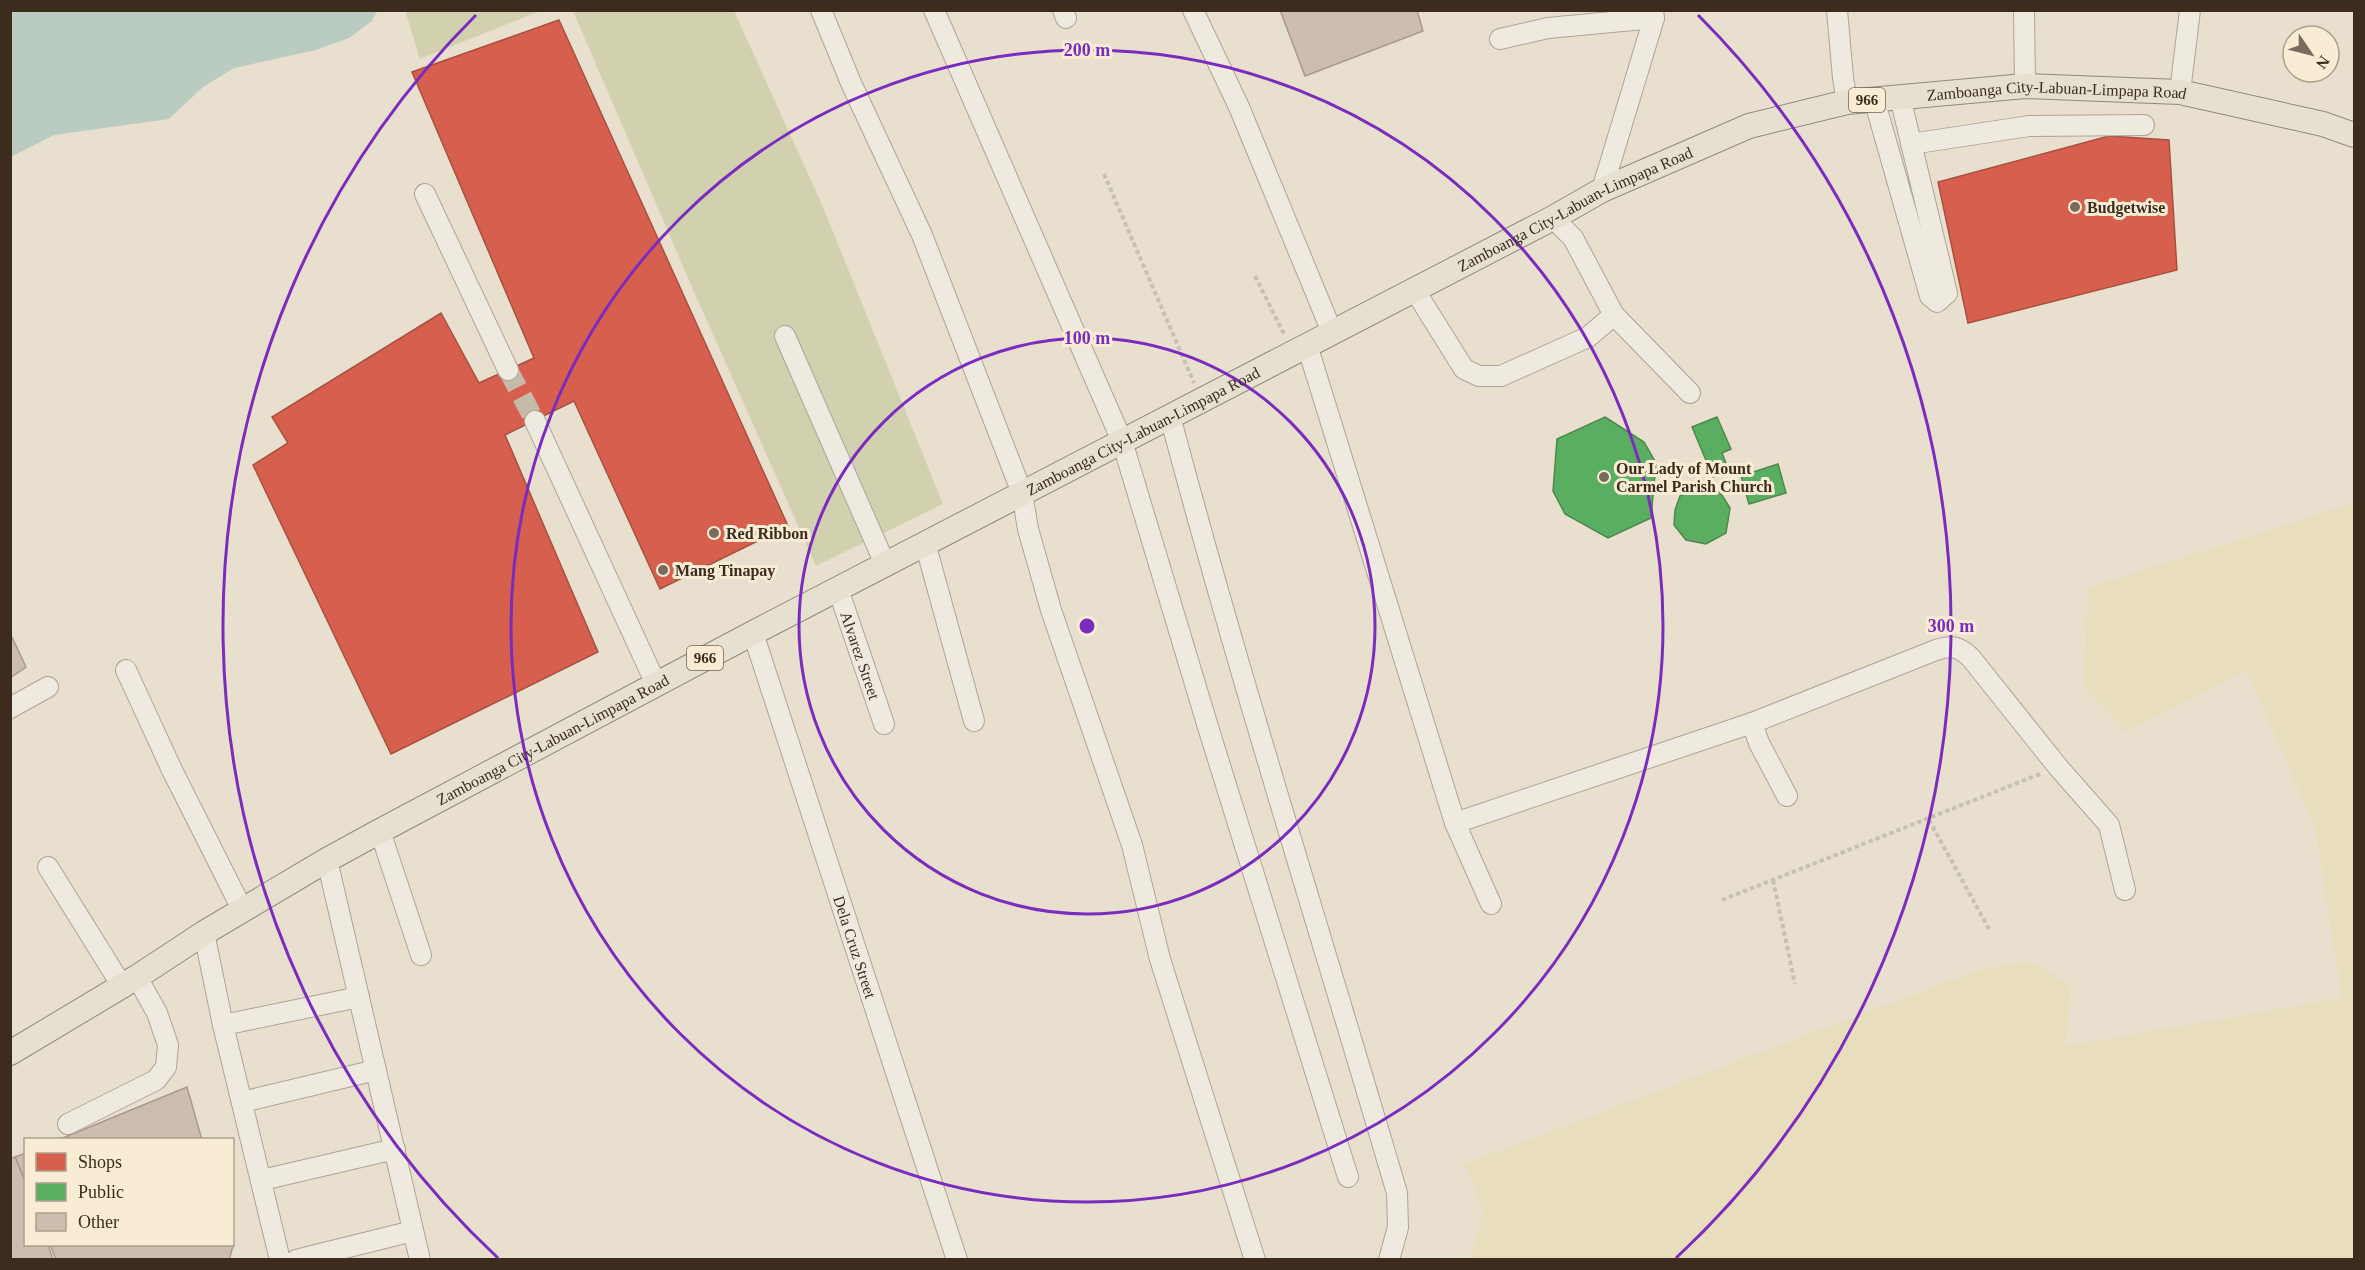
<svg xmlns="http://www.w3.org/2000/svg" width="2365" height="1270" font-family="'Times New Roman',serif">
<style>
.farmland{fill:#e8debe}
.cemetery{fill:#d2d1af}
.water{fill:#baccc1}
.shops{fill:#d6604d;stroke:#a8503f;stroke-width:1.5}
.public{fill:#5aae61;stroke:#51874d;stroke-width:1.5}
.building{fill:#ccbdae;stroke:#a89a8d;stroke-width:1.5}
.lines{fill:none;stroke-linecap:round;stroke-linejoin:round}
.minor-tunnel{stroke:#c6bbab;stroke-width:20;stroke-dasharray:20 10;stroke-linecap:butt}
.minor-casing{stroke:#ada497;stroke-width:22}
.major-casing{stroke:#92897e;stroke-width:26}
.path{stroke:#c7c0b7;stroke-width:4;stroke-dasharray:4.5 3;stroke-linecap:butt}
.minor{stroke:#efeae0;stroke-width:20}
.major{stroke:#e6e0d1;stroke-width:24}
.ring{fill:none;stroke:#7b2cbf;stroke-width:3}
.poi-dot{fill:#796b5b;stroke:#f8edd4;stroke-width:2}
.labels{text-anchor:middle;stroke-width:6;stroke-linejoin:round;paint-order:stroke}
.shield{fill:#f8edd4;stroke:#756654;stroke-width:1.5}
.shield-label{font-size:15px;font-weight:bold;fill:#3d2c1d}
.street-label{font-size:16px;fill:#3d2c1d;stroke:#f8edd4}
.poi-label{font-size:16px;font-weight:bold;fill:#3d2c1d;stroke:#f8edd4;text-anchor:start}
.centre{fill:#7b2cbf;stroke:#f8edd4;stroke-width:3}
.ring-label{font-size:18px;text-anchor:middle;font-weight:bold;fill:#7b2cbf;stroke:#f8edd4;stroke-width:6;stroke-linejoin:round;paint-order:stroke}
</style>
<rect width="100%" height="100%" fill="#e8dfce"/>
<path class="farmland" d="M2354,503V1259H1470L1484,1210L1464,1164L1982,969L2031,962L2071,985L2065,1046L2342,998L2315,827L2247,671L2126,732L2084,686L2088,588Z"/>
<g class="cemetery">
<path d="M405,10H540V11L420,59Z"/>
<path d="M573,11H734L823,207L943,504L816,566L691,285Z"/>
</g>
<path class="water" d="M11,10H377V11L372,21L349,38L316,50L234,68L203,87L169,119L54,135L11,157Z"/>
<g class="shops">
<path d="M559,20L788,526L660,589L574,401L505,435L598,652L391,754L253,465L288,443L272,417L441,313L479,383L534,358L412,72Z"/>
<path d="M2109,136L2169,140L2177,270L1968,323L1938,182Z"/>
</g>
<g class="public">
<path d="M1605,417L1644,442L1656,463L1651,518L1608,538L1565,514L1553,491L1557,439Z"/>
<path d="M1717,417L1731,449L1722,453L1729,471L1713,477L1692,427Z"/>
<path d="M1778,464L1786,493L1749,504L1741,476Z"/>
<path d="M1698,486L1720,492L1730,508L1726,533L1706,544L1686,540L1674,525L1675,510L1680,496Z"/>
</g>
<g class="building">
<path d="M1280,10H1417L1423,31L1305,76Z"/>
<path d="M10,633L26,667L10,678Z"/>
<path d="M187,1087L202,1140H58Z"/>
<path d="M26,1153V1182L15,1157Z"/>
<path d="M15,1157L26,1184V1244H48L53,1260H10V1159Z"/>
<path d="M50,1244H232L233,1246L229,1260H56Z"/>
</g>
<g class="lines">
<path class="minor-tunnel" d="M508,370L535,421"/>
<g class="minor-casing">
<g id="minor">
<path d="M821,10L851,83L922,235L1022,493L1028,529L1051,610L1132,845L1160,959L1255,1260"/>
<path d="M934,10L1122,441L1208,727L1348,1177"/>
<path d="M1063,10L1066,18"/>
<path d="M1193,10L1239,107L1332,332"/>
<path d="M1837,10L1843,78L1847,102"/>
<path d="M2024,10L2025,86"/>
<path d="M1500,39L1548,28L1654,18"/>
<path d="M2180,92L2190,10"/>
<path d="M1874,99L1930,296L1937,302L1947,293L1900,97"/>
<path d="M1911,144L2029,126L2144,125"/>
<path d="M1602,190L1654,18L1653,10"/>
<path d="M425,194L508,370"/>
<path d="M1414,289L1464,369L1479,376H1501L1588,337L1614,315L1573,238L1553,218"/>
<path d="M1614,315L1690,393"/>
<path d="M785,336L885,564"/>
<path d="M1307,345L1455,823L1491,904"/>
<path d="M1170,416C1239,677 1321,934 1397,1193L1398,1227L1389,1260"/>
<path d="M535,421L656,684"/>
<path d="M925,543L974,721"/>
<path id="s1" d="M838,589L884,724"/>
<path id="s2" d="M753,633L957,1260"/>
<path d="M126,670L172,770L243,911"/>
<path d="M10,708L48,687"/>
<path d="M1752,723L1759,743L1787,796"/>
<path d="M1455,823L1752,723L1936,650C1951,645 1959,646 1971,658L2058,767L2109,825L2125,890"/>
<path d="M380,831L421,955"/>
<path d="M327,860L420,1260"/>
<path d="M48,867L122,986"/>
<path d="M204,933L223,1025L280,1260"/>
<path d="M223,1025L359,997"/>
<path d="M242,1102L376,1070"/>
<path d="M68,1124L156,1080L166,1067L168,1045L157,1013L137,977"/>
<path d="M262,1180L395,1149"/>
<path d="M296,1260L413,1231"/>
</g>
</g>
<g class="major-casing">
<g id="major">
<path id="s3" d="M10,1053L137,977L204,933L327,860L380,831L753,633L1553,218L1602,190L1749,126L1847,102L2025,86L2180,92L2323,124L2354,135"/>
</g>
</g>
<g class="path">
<path d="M1104,174L1194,383"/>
<path d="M1255,276L1284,334"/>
<path d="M1929,820L1989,929"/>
<path d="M1773,880L1795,984"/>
<path d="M1722,900L2040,774"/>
</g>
<use href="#minor" class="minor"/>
<use href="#major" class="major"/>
</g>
<g class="ring">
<circle cx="1087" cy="626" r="288"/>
<circle cx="1087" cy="626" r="576"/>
<path d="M498 1258A864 864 0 0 1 476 15M1698 15A864 864 0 0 1 1676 1258"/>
</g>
<g class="poi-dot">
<circle cx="2075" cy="207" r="6"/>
<circle cx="1604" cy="477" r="6"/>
<circle cx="714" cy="533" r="6"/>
<circle cx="663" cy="570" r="6"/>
</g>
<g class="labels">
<g class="shield">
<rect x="1849" y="88" width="36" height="24" rx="4.5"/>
<rect x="687" y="646" width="36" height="24" rx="4.5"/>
</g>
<g class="shield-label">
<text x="1867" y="105">966</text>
<text x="705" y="663">966</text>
</g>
<g class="street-label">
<text dy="6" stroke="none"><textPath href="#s3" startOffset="2283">Zamboanga City-Labuan-Limpapa Road</textPath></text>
<text dy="6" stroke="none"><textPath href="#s3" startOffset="1779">Zamboanga City-Labuan-Limpapa Road</textPath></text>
<text dy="6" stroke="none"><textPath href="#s3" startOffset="1293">Zamboanga City-Labuan-Limpapa Road</textPath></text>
<text dy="6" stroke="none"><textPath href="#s1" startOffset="70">Alvarez Street</textPath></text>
<text dy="6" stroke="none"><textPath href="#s3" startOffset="627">Zamboanga City-Labuan-Limpapa Road</textPath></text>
<text dy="6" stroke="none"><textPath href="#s2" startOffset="330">Dela Cruz Street</textPath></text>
</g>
<g class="poi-label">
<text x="2087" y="213">Budgetwise</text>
<text x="1616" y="474">Our Lady of Mount<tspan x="1616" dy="18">Carmel Parish Church</tspan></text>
<text x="726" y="539">Red Ribbon</text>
<text x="675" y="576">Mang Tinapay</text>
</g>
</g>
<circle cx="1087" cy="626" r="9" class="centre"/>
<g class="ring-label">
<text x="1087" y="56">200 m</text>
<text x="1087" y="344">100 m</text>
<text x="1951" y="632">300 m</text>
</g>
<rect width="2365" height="1270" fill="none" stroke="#3d2c1d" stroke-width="24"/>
<rect x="24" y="1138" width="210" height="108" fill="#f8edd4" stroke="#ada08b" stroke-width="1.5"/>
<rect x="36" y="1153" width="30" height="18" fill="#d6604d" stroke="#ada08b" stroke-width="1.5"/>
<text x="78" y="1168" font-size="18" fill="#3d2c1d">Shops</text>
<rect x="36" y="1183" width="30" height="18" fill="#5aae61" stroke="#ada08b" stroke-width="1.5"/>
<text x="78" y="1198" font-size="18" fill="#3d2c1d">Public</text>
<rect x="36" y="1213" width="30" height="18" fill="#ccbdae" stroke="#ada08b" stroke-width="1.5"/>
<text x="78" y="1228" font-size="18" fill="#3d2c1d">Other</text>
<g transform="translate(2311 54) rotate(125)"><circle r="28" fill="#f8edd4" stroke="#ada08b" stroke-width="1.5"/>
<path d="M0-4.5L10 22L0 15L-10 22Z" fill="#796b5b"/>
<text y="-9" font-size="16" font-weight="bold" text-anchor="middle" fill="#3d2c1d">N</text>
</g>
</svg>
